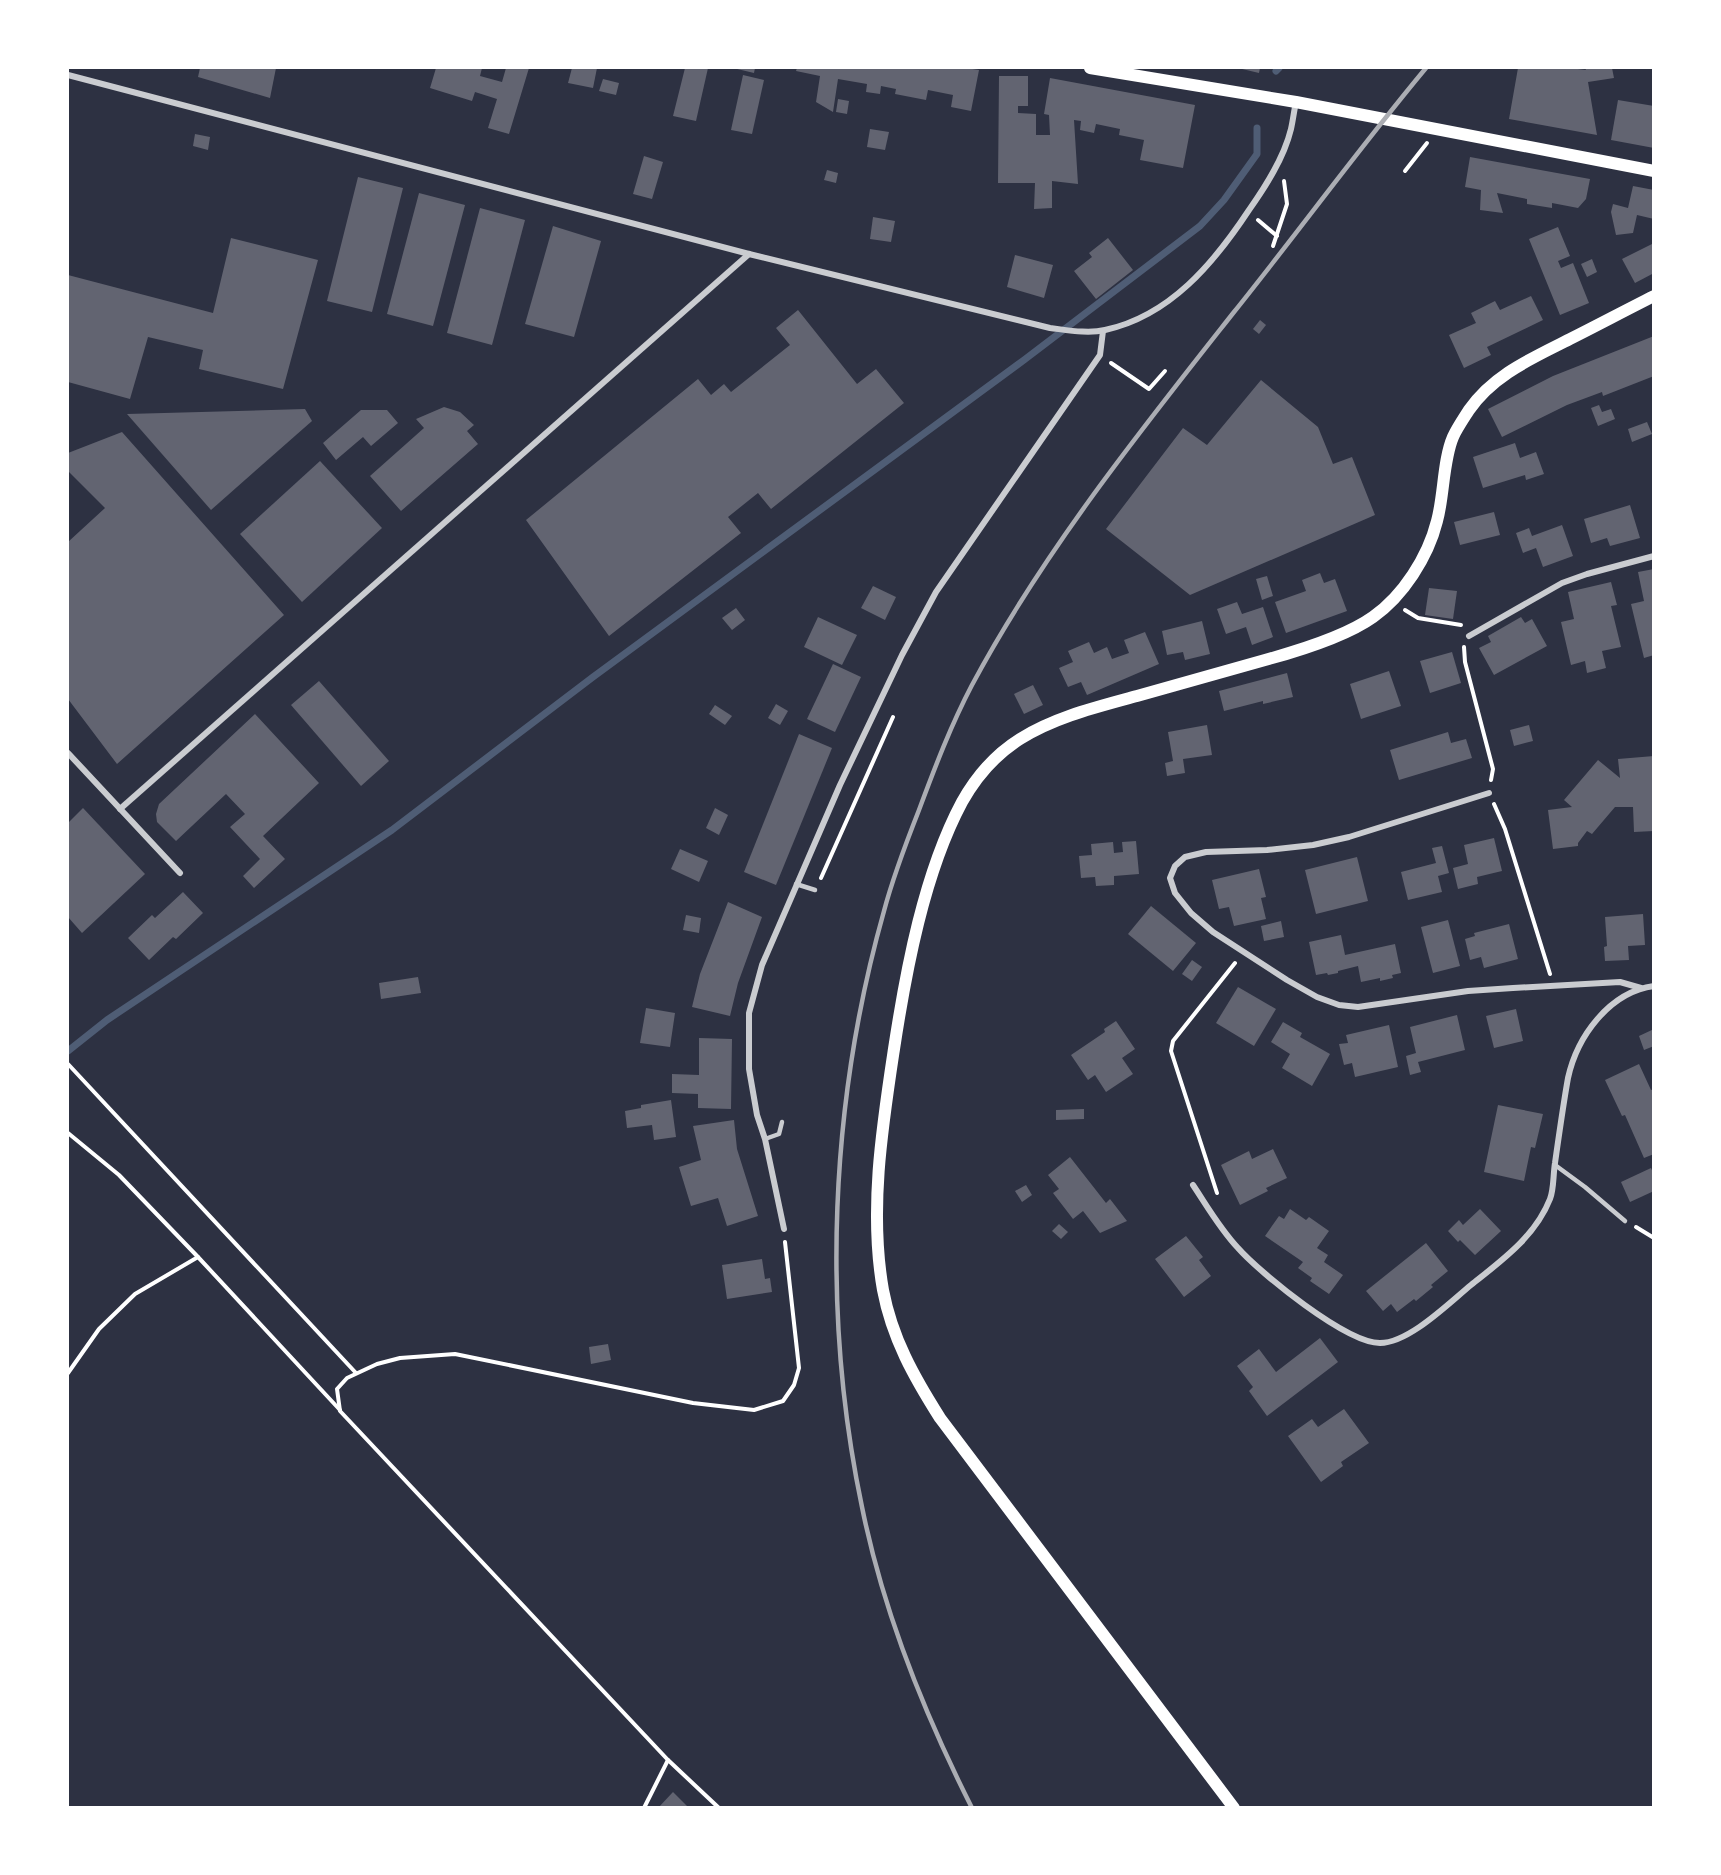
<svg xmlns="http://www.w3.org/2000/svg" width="1721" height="1875" font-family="'Archivo Narrow',sans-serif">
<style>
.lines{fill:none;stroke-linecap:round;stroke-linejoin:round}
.stream{stroke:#4f5d75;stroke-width:7}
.building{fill:#626471}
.path{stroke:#fff;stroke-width:4}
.service{stroke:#caccd0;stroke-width:4.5}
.minor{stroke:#caccd0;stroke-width:6}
.secondary{stroke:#fff;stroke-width:12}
.rail{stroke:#abadb3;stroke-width:4.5}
</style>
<rect width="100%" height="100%" fill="#2d3142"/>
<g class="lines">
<g class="stream">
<path d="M1276,71L1279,68"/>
<path d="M68,1051L107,1020L392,830L593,677L1024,360L1200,226L1224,200L1257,154V128"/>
</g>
</g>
<g class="building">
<path d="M200,68H276L270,98L198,77Z"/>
<path d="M436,68H482L480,76L502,82L506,68H529L509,134L488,128L497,99L475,92L472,101L430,88Z"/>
<path d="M572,68H597L593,88L568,83Z"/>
<path d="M685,68H708L696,121L673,116Z"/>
<path d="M733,68H755L754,73Z"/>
<path d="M797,68H966L979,70L971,111L951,107L953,95L928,90L926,100L895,94L896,89L881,86L880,94L866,92L867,84L838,79L833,112L816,102L820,76L796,71Z"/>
<path d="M1238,68H1260L1259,73Z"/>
<path d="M1518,68H1570L1586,70L1585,68H1612L1614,78L1588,82L1597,135L1509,119Z"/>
<path d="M743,75L764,80L752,134L731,130Z"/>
<path d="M999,76H1028V106H1018V113L1036,114V135H1050L1049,115L1044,114L1050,78L1195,105L1183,168L1140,160L1144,140L1119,135L1120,129L1096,124L1094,133L1080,130L1081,121L1074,120L1078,184L1052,181V208L1034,209L1035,183H998Z"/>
<path d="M603,79L619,83L616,95L599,91Z"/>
<path d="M838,99L849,101L847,114L836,112Z"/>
<path d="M1618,100L1654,106V148L1611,140Z"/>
<path d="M870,129L889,132L885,150L867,147Z"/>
<path d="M195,134L210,137L208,150L193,146Z"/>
<path d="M644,156L663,162L652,199L633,194Z"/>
<path d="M1470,157L1590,179L1586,199L1578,208L1552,203V208L1527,204V199L1497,193L1503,213L1480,210L1481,190L1465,187Z"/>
<path d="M827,170L838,173L836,183L824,180Z"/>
<path d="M358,177L403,188L372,312L327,301Z"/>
<path d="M1633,186L1654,190V219L1637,215L1633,233L1616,235L1611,212L1613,204L1628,208Z"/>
<path d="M419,193L465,205L433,326L387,314Z"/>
<path d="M480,208L525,220L492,345L447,333Z"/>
<path d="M873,217L895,221L891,242L870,239Z"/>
<path d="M553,226L601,241L574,337L525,324Z"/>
<path d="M1558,227L1570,256L1558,261L1561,268L1573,263L1589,303L1560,315L1529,239Z"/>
<path d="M231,238L318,260L283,389L199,369L203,350L148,337L130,399L68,382V275L213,313Z"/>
<path d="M1108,238L1133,270L1096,299L1074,271L1092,257L1089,253Z"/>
<path d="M1654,243V273L1635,283L1622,259Z"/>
<path d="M1015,255L1053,265L1044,298L1007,287Z"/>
<path d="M1592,259L1597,272L1587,277L1581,264Z"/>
<path d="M1531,296L1543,320L1487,347L1491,355L1464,368L1449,335L1476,323L1471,313L1495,301L1500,310Z"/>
<path d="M798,310L857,384L876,369L904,403L771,509L758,493L728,517L741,533L609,636L526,520L698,379L711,395L724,384L731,392L790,345L776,328Z"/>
<path d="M1260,320L1266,325L1259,334L1253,329Z"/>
<path d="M1654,336V376L1603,396L1602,392L1567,405L1502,437L1488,409L1553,376Z"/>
<path d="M1261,380L1318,427L1333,464L1352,457L1375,515L1190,595L1106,529L1183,428L1207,445Z"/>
<path d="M1599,405L1602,412L1611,409L1615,419L1598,426L1591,408Z"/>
<path d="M444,407L460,412L474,425L467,431L478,444L401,511L370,476L424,428L416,419Z"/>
<path d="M305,409L312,421L211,510L127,414Z"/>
<path d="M361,410H387L398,423L371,446L363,437L336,460L323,443Z"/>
<path d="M1647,422L1652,434L1632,442L1628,429Z"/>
<path d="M122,432L284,615L117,764L68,699V542L105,508L68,471V453Z"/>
<path d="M1515,443L1520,458L1536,452L1544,474L1526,480L1525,475L1483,488L1473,457Z"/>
<path d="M320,461L382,528L302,602L240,534Z"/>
<path d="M1630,505L1640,538L1610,546L1607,538L1591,543L1584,519Z"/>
<path d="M1494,512L1500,535L1460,545L1454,522Z"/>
<path d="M1562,525L1573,556L1543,567L1536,548L1523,553L1516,533L1529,528L1532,536Z"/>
<path d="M1654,569V655L1644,658L1631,604L1644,601L1638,572Z"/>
<path d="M1320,573L1324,583L1335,579L1347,611L1286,633L1275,602L1306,591L1302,580Z"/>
<path d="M1267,576L1273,596L1262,600L1256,579Z"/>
<path d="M1611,582L1617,605L1611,606L1621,647L1602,651L1606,668L1587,673L1585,661L1571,665L1561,622L1574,619L1568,592Z"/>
<path d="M873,586L896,597L885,620L861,608Z"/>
<path d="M1429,588L1457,591L1453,619L1425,615Z"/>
<path d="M1237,602L1242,614L1263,607L1273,637L1252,645L1246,627L1226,634L1217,609Z"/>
<path d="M736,608L745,620L732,630L722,618Z"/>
<path d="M818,617L857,635L842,665L804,647Z"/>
<path d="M1521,617L1525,623L1532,619L1547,646L1494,675L1479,648L1491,642L1488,636Z"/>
<path d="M1202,621L1210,654L1185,660L1183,652L1167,655L1162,631Z"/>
<path d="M1145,632L1159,664L1087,695L1081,682L1068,687L1059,668L1073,662L1068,651L1089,642L1094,653L1107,647L1112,659L1129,653L1124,640Z"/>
<path d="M1452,652L1461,683L1430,693L1420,661Z"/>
<path d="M833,664L861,677L835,732L807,719Z"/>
<path d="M1389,671L1401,706L1361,719L1350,684Z"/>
<path d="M1287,673L1293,697L1263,704V701L1224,711L1219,691Z"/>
<path d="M319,681L389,761L361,786L291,705Z"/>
<path d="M1033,685L1043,705L1024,714L1014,694Z"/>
<path d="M776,704L788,711L780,725L768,718Z"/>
<path d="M715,705L732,716L725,725L709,714Z"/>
<path d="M255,714L319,783L263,836L285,859L254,888L243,876L260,859L230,827L245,814L226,794L176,841L157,822L156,814L159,804Z"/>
<path d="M1207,725L1212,755L1183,759L1185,773L1167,776L1165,763L1173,761L1168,732Z"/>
<path d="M1529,725L1533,741L1514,746L1510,730Z"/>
<path d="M1448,732L1451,743L1466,739L1472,758L1399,780L1390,750Z"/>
<path d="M799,734L832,748L776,885L744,872Z"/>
<path d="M1654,756V831L1634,832L1633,807H1615L1592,834L1587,831L1578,843V846L1553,849L1548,810L1572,807L1564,800L1598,760L1620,778L1618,759Z"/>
<path d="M83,808L145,874L82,933L68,917V823Z"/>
<path d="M715,808L728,815L719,835L706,828Z"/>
<path d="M1494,838L1502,871L1477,877L1478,884L1458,889L1453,868L1468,864L1464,845Z"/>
<path d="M1136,841L1139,874L1114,876V885L1096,886L1095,877L1081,878L1079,856L1092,855L1091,844L1113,842L1114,853L1123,852L1122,842Z"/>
<path d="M1442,846L1449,873L1438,876L1442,892L1408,900L1401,872L1436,863L1432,848Z"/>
<path d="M680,849L708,861L699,882L671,869Z"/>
<path d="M1357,857L1368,901L1316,914L1305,870Z"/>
<path d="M1259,869L1266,897L1261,898L1266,919L1234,926L1229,907L1219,909L1212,880Z"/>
<path d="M183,892L203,913L176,939L173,937L149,960L128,938L152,915L155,918Z"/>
<path d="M728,902L762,917L738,983L730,1016L692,1007L700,974Z"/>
<path d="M1151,906L1196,943L1173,971L1128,934Z"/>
<path d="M1643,914L1645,945L1628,946L1629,960L1605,961L1604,947L1607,946L1605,917Z"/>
<path d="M686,915L701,918L699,933L683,930Z"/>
<path d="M1448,920L1460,966L1433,973L1421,927Z"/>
<path d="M1281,921L1284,937L1264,941L1261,926Z"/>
<path d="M1509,924L1518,959L1484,968L1481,957L1470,960L1465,939L1475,936L1474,933Z"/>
<path d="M1341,935L1345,955L1395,944L1401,973L1392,975L1393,978L1380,981V978L1361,982L1358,966L1338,971V973L1328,975L1327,973L1316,975L1309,942Z"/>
<path d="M1192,960L1202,967L1192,981L1182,974Z"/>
<path d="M418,977L421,993L381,999L379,983Z"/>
<path d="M1238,987L1276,1009L1254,1046L1216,1023Z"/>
<path d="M646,1008L675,1013L670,1047L640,1043Z"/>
<path d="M1516,1009L1523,1041L1494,1048L1486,1016Z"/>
<path d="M1457,1015L1465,1050L1418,1062L1421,1072L1410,1075L1406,1056L1416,1053L1410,1027Z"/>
<path d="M1116,1021L1135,1049L1122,1058L1133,1074L1106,1092L1095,1075L1088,1080L1071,1055L1105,1032L1104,1029Z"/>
<path d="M1283,1022L1302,1033L1300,1037L1330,1054L1312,1086L1282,1068L1290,1054L1271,1042Z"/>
<path d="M1389,1025L1398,1067L1355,1077L1352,1063L1344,1065L1339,1044L1348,1043L1346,1035Z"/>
<path d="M1654,1029V1046L1644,1050L1639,1036Z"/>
<path d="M699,1038L732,1039L731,1109L698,1108V1094L672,1093V1074L699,1075Z"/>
<path d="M1639,1064L1651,1090L1654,1089V1154L1644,1158L1625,1115L1622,1116L1605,1080Z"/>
<path d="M671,1100L676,1137L654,1140L652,1125L627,1128L625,1111L641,1108V1105Z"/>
<path d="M1498,1105L1543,1114L1535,1148L1531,1147L1524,1181L1484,1172Z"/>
<path d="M1084,1109V1119L1056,1120V1110Z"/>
<path d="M734,1120L737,1149L758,1216L727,1226L718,1198L691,1206L679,1167L701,1160L693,1126Z"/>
<path d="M1273,1149L1287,1178L1266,1188L1268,1191L1240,1205L1221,1165L1249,1151L1252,1159Z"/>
<path d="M1070,1157L1106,1203L1110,1199L1127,1221L1100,1233L1083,1211L1073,1219L1053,1193L1059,1189L1048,1175Z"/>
<path d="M1651,1168L1654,1175V1191L1630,1202L1621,1182Z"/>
<path d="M1026,1185L1032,1195L1022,1202L1015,1191Z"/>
<path d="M1290,1209L1306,1220L1309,1217L1329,1231L1317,1248L1328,1255L1324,1262L1343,1275L1329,1294L1310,1281L1312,1278L1298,1268L1303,1262L1265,1236L1279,1216L1284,1219Z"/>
<path d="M1480,1209L1501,1231L1475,1255L1460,1240L1458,1242L1448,1231L1459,1220L1463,1225Z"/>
<path d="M1059,1224L1068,1232L1061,1239L1052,1231Z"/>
<path d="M1186,1236L1203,1257L1199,1260L1211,1276L1184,1297L1155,1259Z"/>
<path d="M1426,1243L1448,1271L1431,1285L1433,1287L1416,1301L1414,1299L1397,1312L1391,1304L1383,1311L1366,1291Z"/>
<path d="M762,1259L765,1279L770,1278L772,1292L727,1299L722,1265Z"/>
<path d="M1320,1338L1338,1362L1267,1416L1249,1391L1253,1387L1237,1366L1259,1349L1276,1372Z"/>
<path d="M608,1344L611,1360L591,1364L589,1347Z"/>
<path d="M1344,1409L1369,1443L1341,1462L1343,1466L1321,1482L1288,1436L1312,1419L1318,1427Z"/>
<path d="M673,1792L689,1808H658Z"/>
</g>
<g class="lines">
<g class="path">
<path d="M1405,171L1427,143"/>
<path d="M1258,220L1277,236"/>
<path d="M1273,246L1287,204L1284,181"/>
<path d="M1111,363L1149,389L1165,371"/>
<path d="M1405,610L1418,618L1461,625"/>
<path d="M1464,647L1465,662L1493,769L1491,780"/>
<path d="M1494,804L1505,829L1550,974"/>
<path d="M821,878L893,717"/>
<path d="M68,1064L356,1373"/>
<path d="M68,1133L119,1175L198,1257L340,1410"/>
<path d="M1217,1193L1171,1051L1173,1041L1235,963"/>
<path d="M1636,1227L1654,1238"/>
<path d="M68,1373L99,1329L135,1294L198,1257"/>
<path d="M644,1808L668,1760"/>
<path d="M719,1808L668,1760L340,1411L337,1389L347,1378L377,1364L400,1358L455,1354L693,1403L754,1410L783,1401L794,1385L799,1368L785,1242"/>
</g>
<g class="service">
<path d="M796,884L815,890"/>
<path d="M765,1139L779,1134L782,1122"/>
<path d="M1555,1165L1585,1187L1625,1221"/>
</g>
<g class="minor">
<path d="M68,75L749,254L1050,328C1067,330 1088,334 1105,330C1170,316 1214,263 1249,210C1266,186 1284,158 1291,129C1293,120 1294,111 1296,102"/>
<path d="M1469,636L1562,583L1587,574L1654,556"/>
<path d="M68,753L180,873"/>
<path d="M1489,793L1349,837L1313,845L1267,850L1206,852L1185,857L1175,866L1170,878L1175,893L1191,913L1213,932L1287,980L1317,997L1339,1005L1358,1007L1468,991L1513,988L1620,982L1641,988"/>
<path d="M120,809L749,254"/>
<path d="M1193,1185C1207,1206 1220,1229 1238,1248C1260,1273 1346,1343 1380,1343C1409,1343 1449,1303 1471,1285C1501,1261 1535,1237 1550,1199C1554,1189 1553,1175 1555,1163C1559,1135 1563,1106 1568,1078C1577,1037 1609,992 1654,986"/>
<path d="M784,1229L765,1139L757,1115L749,1069V1013L762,965L840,785L902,655L936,592L1100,355L1103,331"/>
</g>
<g class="secondary">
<path d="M1090,68L1296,102L1654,171"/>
<path d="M1234,1808L940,1418C914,1377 892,1338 883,1290C869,1211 882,1128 894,1049C906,970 924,873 962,802C976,777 996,754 1020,739C1055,717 1097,707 1137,696C1179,684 1222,672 1265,660C1298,651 1345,637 1373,617C1403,596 1428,557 1437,521C1444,496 1443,460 1453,437C1457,428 1464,418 1469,410C1494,374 1533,358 1570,339C1598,325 1626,310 1654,296"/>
</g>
<path class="rail" d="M972,1808C924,1713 883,1611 862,1507C821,1312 830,1102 884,911C893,877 906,843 919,810C935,767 951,725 972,685C1043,552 1141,430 1234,312C1299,231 1360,147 1426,68"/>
</g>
<rect width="1721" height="1875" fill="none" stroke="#ffffff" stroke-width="138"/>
</svg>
